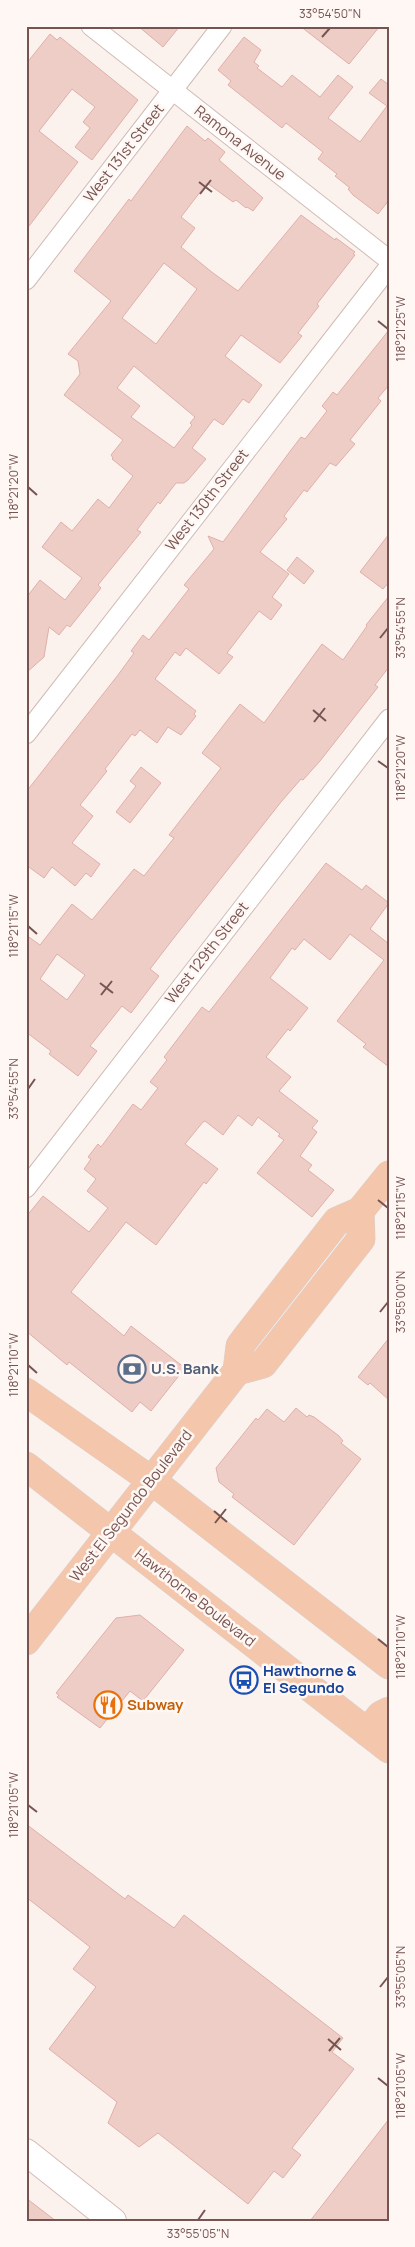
<svg xmlns="http://www.w3.org/2000/svg" width="415" height="2247" font-family="Manrope,sans-serif">
<style>
.building{fill:#efcdc7;stroke:#e0afa9;fill-rule:evenodd}
.lines{fill:none;stroke-linecap:round;stroke-linejoin:round}
.street-casing{stroke:#d0bbb5;stroke-width:21}
.secondary-casing{stroke:#d5bbb6;stroke-width:28}
.primary-casing{stroke:#d9cfce;stroke-width:29}
.street{stroke:#fff;stroke-width:19}
.secondary{stroke:#fff;stroke-width:26}
.primary{stroke:#f4c7ac;stroke-width:28}
.ticks{fill:none;stroke:#765451;stroke-width:2}
.labels{text-anchor:middle;stroke-width:5;stroke-linejoin:round;paint-order:stroke}
.street-label{font-size:15px;fill:#765451;stroke:#fef7f4}
.service-label{font-size:15px;font-weight:bold;fill:#4e5e75;stroke:#fef7f4;text-anchor:start}
.transit-label{font-size:15px;font-weight:bold;fill:#164399;stroke:#fef7f4;text-anchor:start}
.food-label{font-size:15px;font-weight:bold;fill:#c56008;stroke:#fef7f4;text-anchor:start}
.neatline{fill:none;stroke:#765451;stroke-width:2}
.ticks-label{font-size:12px;text-anchor:middle;fill:#765451}
</style>
<rect width="100%" height="100%" fill="#fcf2ed"/>
<g class="building">
<path d="M138,26H180L163,47Z"/>
<path d="M300,26H380L349,64Z"/>
<path d="M50,34L57,40L60,37L138,100L92,160L75,147L90,128L83,122L95,107L72,89L39,131L78,162L26,230V64Z"/>
<path d="M244,37L261,50L254,62L259,66L257,68L282,87L292,75L320,97L338,75L353,87L328,118L360,142L387,106L369,93L381,79L389,85V200L378,214L353,195L348,189L350,188L335,176L337,174L318,159L323,152L286,123L282,128L228,85L231,81L218,70Z"/>
<path d="M187,126L205,141L208,138L225,152L219,160L263,198L253,211L247,207L246,208L236,200L233,202L207,183L181,217L195,228L181,247L213,273L238,291L301,215L335,240L336,238L355,252L353,254L355,255L317,304L319,306L298,333L302,336L280,363L241,335L225,356L262,385L249,403L243,399L223,425L214,419L192,448L206,459L188,480L184,483H176L160,504L158,502L137,530L141,532L98,585L101,588L70,627L67,625L59,635L49,627L44,657L26,673V598L40,580L65,600L82,578L42,547L61,522L72,531L98,499L109,508L133,476L112,459L113,458L111,455L123,440L64,395L80,374L78,361L68,354L111,301L74,271L129,199L131,201ZM164,263L197,289L156,344L122,318ZM134,366L195,417L190,423L192,425L174,448L131,417L140,406L117,388Z"/>
<path d="M389,330V385L378,398L381,401L350,440L355,444L336,466L330,463L307,492L304,490L284,516L287,519L260,552L289,574L272,597L282,605L271,620L259,611L227,653L233,657L219,674L186,648L180,656L175,652L155,679L196,711L194,714L196,716L181,735L168,727L157,743L140,730L135,736L132,734L105,769L107,771L80,805L93,816L72,843L100,864L91,877L86,873L75,886L52,867L44,878L26,865V792L118,675L134,653L131,651L143,635L149,640L189,589L184,585L214,549L208,536L223,542L291,450L301,437L305,439L327,411L322,406L333,392L337,395Z"/>
<path d="M389,534V582L383,589L360,572Z"/>
<path d="M297,557L314,571L304,584L287,570Z"/>
<path d="M389,596V667L375,685L378,687L320,761L303,780L301,779L281,802L173,939L150,969L159,976L131,1013L122,1006L90,1046L97,1051L78,1076L49,1054L51,1051L26,1032V935L40,945L72,904L92,920L134,869L144,876L174,838L169,835L221,768L202,753L240,704L264,723L322,644L343,660L367,626L366,625ZM57,954L85,975L67,1000L40,979Z"/>
<path d="M141,767L161,783L130,823L116,812L136,786L130,781Z"/>
<path d="M326,863L362,890L366,885L389,903L370,929L389,944V1067L363,1047L366,1044L337,1021L384,960L350,934L330,960L304,939L295,950L292,948L270,978L308,1008L290,1031L288,1029L266,1057L291,1077L279,1091L318,1121L312,1128L317,1132L300,1156L312,1165L308,1170L334,1190L312,1217L257,1173L284,1140L278,1136L280,1134L258,1117L252,1126L238,1115L223,1135L205,1121L203,1122L185,1144L218,1169L206,1184L204,1182L156,1245L126,1222L71,1292L124,1336L131,1326L185,1368L151,1411L140,1402L132,1412L69,1362L67,1365L26,1331V1217L43,1196L89,1232L108,1208L87,1191L96,1179L84,1169L91,1159L88,1157L98,1144L101,1147L133,1104L141,1110L158,1088L150,1082L167,1060L164,1057L202,1007L209,1012Z"/>
<path d="M389,1338V1400L370,1383L368,1385L358,1377Z"/>
<path d="M296,1408L307,1417L309,1415L314,1417L339,1436L343,1441L341,1443L361,1459L294,1545L232,1497L234,1494L219,1482L216,1468L256,1418L258,1420L267,1409L284,1422Z"/>
<path d="M140,1615L184,1650L143,1701L130,1691L100,1728L57,1697L59,1695L56,1693L116,1618Z"/>
<path d="M26,1824L125,1899L128,1895L174,1928L184,1915L343,2038L332,2052L354,2069L292,2148L301,2155L283,2178L274,2171L248,2204L158,2133L139,2147L108,2123L117,2102L49,2049L96,1987L73,1969L90,1947L26,1897Z"/>
<path d="M389,2119V2221H310Z"/>
<path d="M26,2198L56,2221H26Z"/>
</g>
<g class="lines">
<g class="street-casing">
<g id="street">
<path d="M91,26L389,260"/>
<path d="M26,280L222,26"/>
<path d="M26,734L389,267"/>
<path d="M26,1188L389,719"/>
</g>
</g>
<g class="secondary-casing">
<path id="secondary" d="M26,2152L113,2221"/>
</g>
<g class="primary-casing">
<g id="primary">
<path d="M237,1371L263,1364L361,1239L360,1211"/>
<path d="M26,1392L151,1480L389,1665"/>
<path d="M26,1466L389,1749"/>
<path d="M26,1641L237,1371L240,1346L245,1339L337,1221L360,1211L389,1175"/>
<path d="M367,1732L381,1715L389,1711"/>
</g>
</g>
<use href="#street" class="street"/>
<use href="#secondary" class="secondary"/>
<use href="#primary" class="primary"/>
</g>
<path class="ticks" d="M322,37L330,28M199,182L212,192M200,194L211,180M378,321L388,329M28,487L37,495M380,638L388,628M313,710L326,721M314,722L325,708M378,761L388,768M28,926L37,934M100,983L113,993M101,995L112,981M28,1089L35,1079M378,1200L388,1208M380,1312L388,1302M28,1365L37,1373M214,1511L227,1522M215,1523L226,1509M378,1639L388,1647M28,1805L37,1812M380,1987L388,1977M328,2039L341,2050M329,2051L340,2038M378,2078L388,2086M198,2220L205,2210"/>
<defs>
<g id="bank-ring" transform="scale(1.4375)"><circle r="9.5" fill="#fef7f4" stroke="#5c6f8a" stroke-width="1.5"/><path d="M-6-4H6V4H-6ZM0-2.3a2.3 2.3 0 1 0 0 4.6a2.3 2.3 0 1 0 0-4.6Z" fill="#5c6f8a"/></g>
<g id="bus-ring" transform="scale(1.4375)"><circle r="9.5" fill="#fef7f4" stroke="#1a4fb4" stroke-width="1.5"/><path d="M-5-6H5V4H4V6H2V4H-2V6H-4V4H-5ZM-3.5-4V0h7V-4ZM-3.5 1.2v1.5H-2V1.2ZM2 1.2v1.5H3.5V1.2Z" fill="#1a4fb4"/></g>
<g id="restaurant-ring" transform="scale(1.4375)"><circle r="9.5" fill="#fef7f4" stroke="#e8710a" stroke-width="1.5"/><path d="M-5-6h1v4h1v-4h1v4h1v-4h1v5L-1.5 .5V6h-2V.5L-5-1ZM5-6V6H3V1.5H1.5Q1.5-4 5-6Z" fill="#e8710a"/></g>
</defs>
<g fill-rule="evenodd">
<use href="#bank-ring" x="132" y="1369"/>
<use href="#bus-ring" x="244" y="1680"/>
<use href="#restaurant-ring" x="108" y="1705"/>
</g>
<g class="labels">
<g class="street-label">
<text transform="translate(240 143) rotate(38)" y="5">Ramona Avenue</text>
<text transform="translate(124 153) rotate(-52)" y="5">West 131st Street</text>
<text transform="translate(207 500) rotate(-52)" y="5">West 130th Street</text>
<text transform="translate(207 953) rotate(-52)" y="5">West 129th Street</text>
<text transform="translate(131 1506) rotate(-52)" y="5">West El Segundo Boulevard</text>
<text transform="translate(195 1598) rotate(38)" y="5">Hawthorne Boulevard</text>
</g>
<g class="service-label">
<text x="151" y="1374">U.S. Bank</text>
</g>
<g class="transit-label">
<text x="263" y="1676">Hawthorne &amp;<tspan x="263" dy="17">El Segundo</tspan></text>
</g>
<g class="food-label">
<text x="127" y="1710">Subway</text>
</g>
</g>
<rect width="415" height="2247" fill="none" stroke="#fef7f4" stroke-width="55"/>
<rect x="28" y="28" width="360" height="2192" class="neatline"/>
<g class="ticks-label">
<text x="330" y="18">33°54'50"N</text>
<text transform="translate(401 329) rotate(-90)" y="4">118°21'25"W</text>
<text transform="translate(14 487) rotate(-90)" y="4">118°21'20"W</text>
<text transform="translate(401 628) rotate(-90)" y="4">33°54'55"N</text>
<text transform="translate(401 768) rotate(-90)" y="4">118°21'20"W</text>
<text transform="translate(14 926) rotate(-90)" y="4">118°21'15"W</text>
<text transform="translate(14 1089) rotate(-90)" y="4">33°54'55"N</text>
<text transform="translate(401 1208) rotate(-90)" y="4">118°21'15"W</text>
<text transform="translate(401 1302) rotate(-90)" y="4">33°55'00"N</text>
<text transform="translate(14 1365) rotate(-90)" y="4">118°21'10"W</text>
<text transform="translate(401 1647) rotate(-90)" y="4">118°21'10"W</text>
<text transform="translate(14 1805) rotate(-90)" y="4">118°21'05"W</text>
<text transform="translate(401 1977) rotate(-90)" y="4">33°55'05"N</text>
<text transform="translate(401 2086) rotate(-90)" y="4">118°21'05"W</text>
<text x="198" y="2238">33°55'05"N</text>
</g>
</svg>
